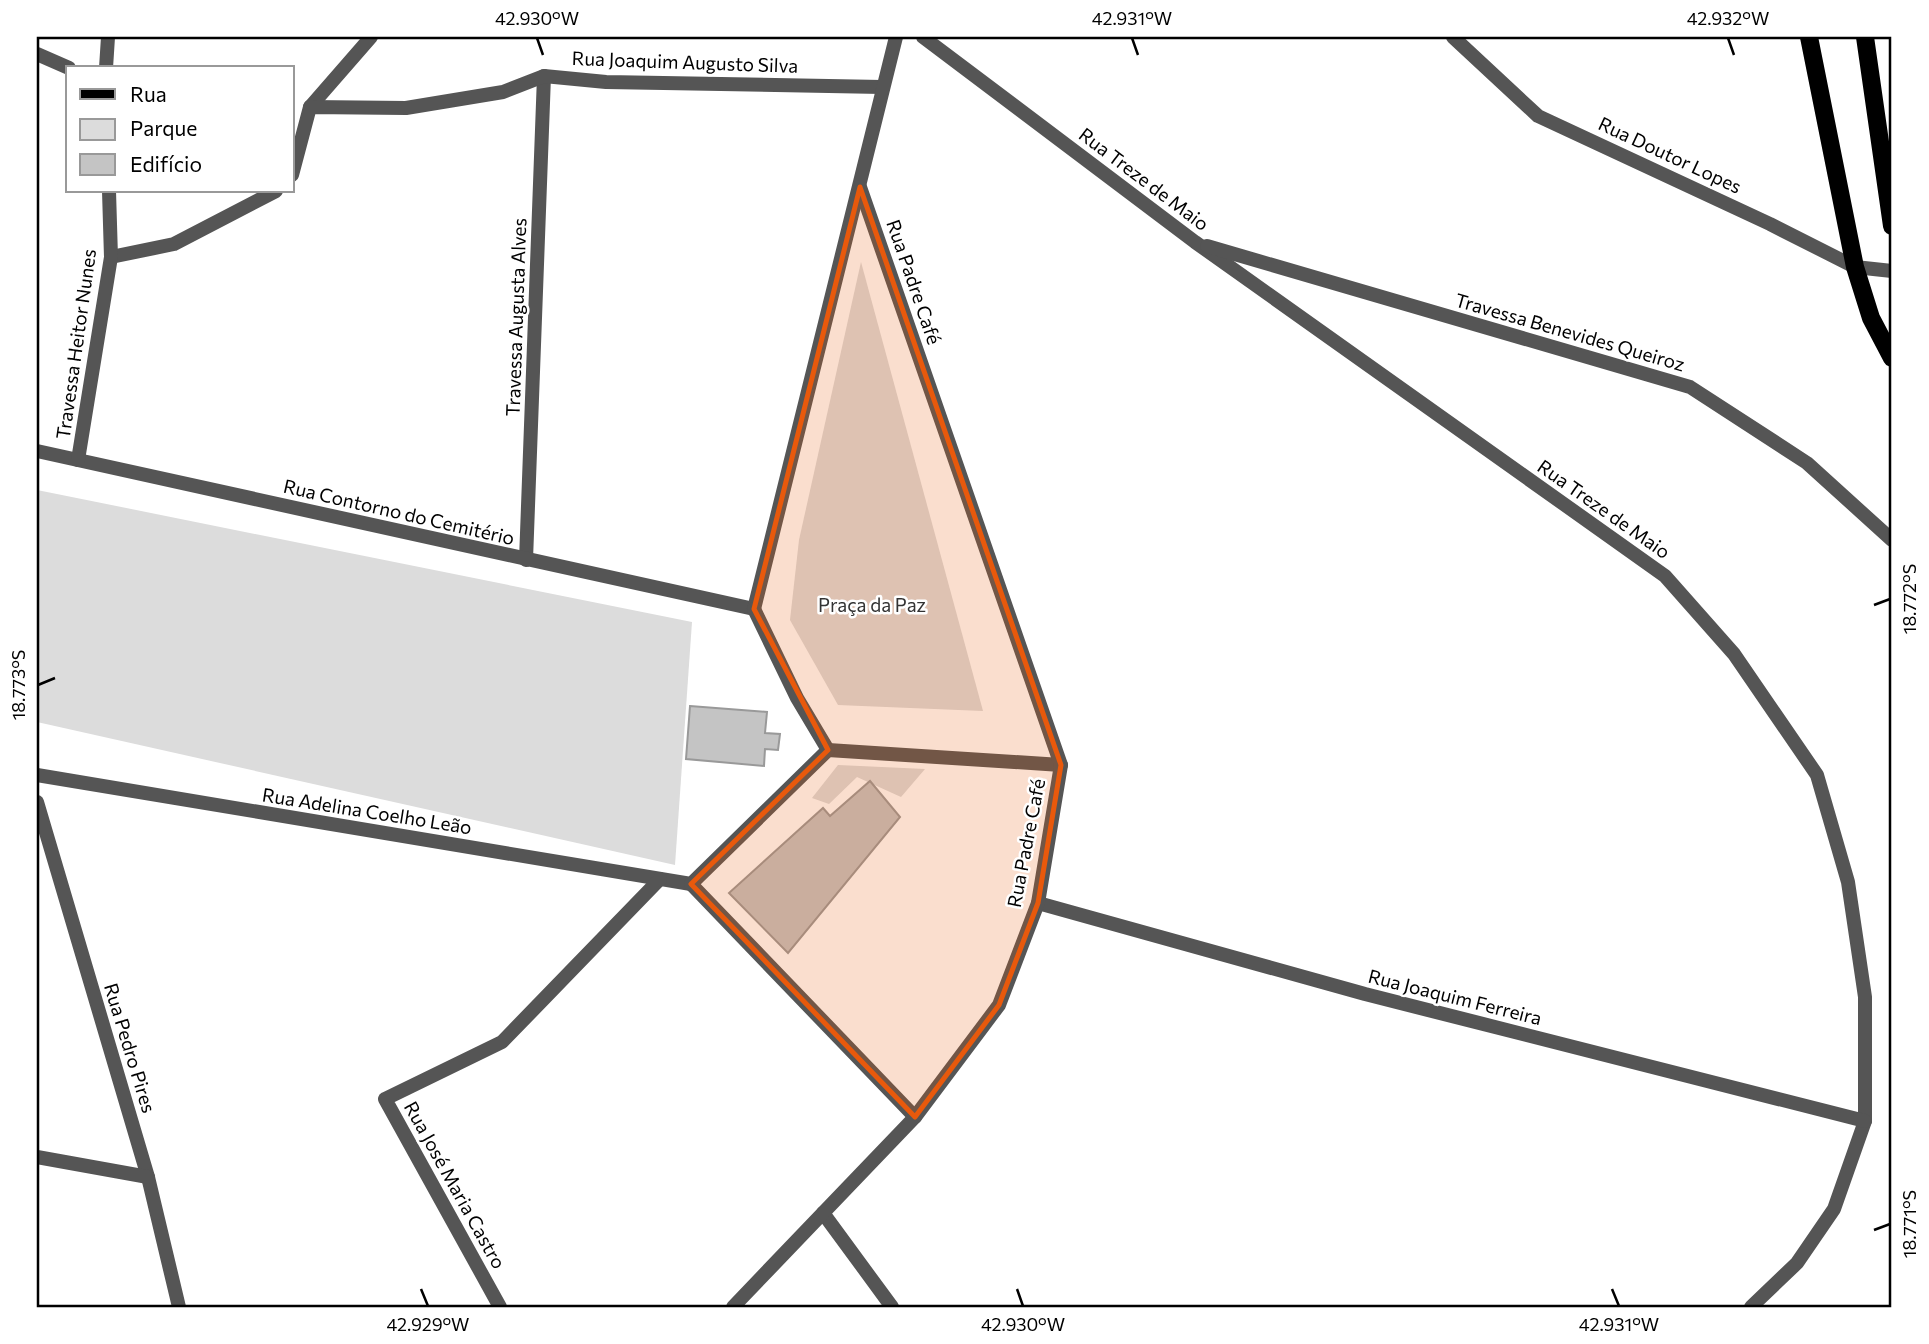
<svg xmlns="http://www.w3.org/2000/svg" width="1929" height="1344" font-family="Commissioner,sans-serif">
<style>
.green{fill:#dcdcdc}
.building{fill:#c4c4c4;stroke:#999;stroke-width:2}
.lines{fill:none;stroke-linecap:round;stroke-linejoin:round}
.service{stroke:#555;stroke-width:14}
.minor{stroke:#555;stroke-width:14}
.primary{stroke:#000;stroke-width:18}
.marked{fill:#e8590c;fill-opacity:0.2;stroke:#e8590c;stroke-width:5;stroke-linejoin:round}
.ticks{fill:none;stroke:#000;stroke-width:2.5}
.labels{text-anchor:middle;stroke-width:5;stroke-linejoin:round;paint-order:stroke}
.street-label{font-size:19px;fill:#000;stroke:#fff}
.park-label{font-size:19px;fill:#333;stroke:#fff}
.neatline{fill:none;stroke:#000;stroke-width:2.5}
.ticks-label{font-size:18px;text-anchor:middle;fill:#000}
</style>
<rect width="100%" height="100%" fill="#fff"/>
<g class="green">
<path d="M861,262L983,711L838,705L790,620L799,540Z"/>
<path d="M37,490L692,622L675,865L37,722Z"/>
<path d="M838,765L925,769L901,797L857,777L829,804L812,798Z"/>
</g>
<g class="building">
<path d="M690,706L767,712L765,733L780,734L778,750L765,749L764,766L686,759Z"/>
<path d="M870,781L900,817L788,953L729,893L823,808L830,816Z"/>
</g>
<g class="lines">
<path class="service" d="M526,560L544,76"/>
<g class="minor">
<path d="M923,37L1195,242L1665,576L1734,654L1817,775L1848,882L1865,997V1121L1834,1209L1797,1263L1751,1307"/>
<path d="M1453,37L1538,116L1770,224L1855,267L1892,271"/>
<path d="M37,54L69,68"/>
<path d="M106,68L108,37"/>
<path d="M310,107L371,37"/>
<path d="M292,175L310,107L406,108L503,92L544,76L606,82L882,87"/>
<path d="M1207,246L1690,387L1807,463L1892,540"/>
<path d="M111,257L174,244L276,191"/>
<path d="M37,451L754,609"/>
<path d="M78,460L111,257L109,191"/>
<path d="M754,609L896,37"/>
<path d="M754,609L797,698L828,750"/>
<path d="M828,750L1061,765"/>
<path d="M37,775L691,884L828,750"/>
<path d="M37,802L148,1177L179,1307"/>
<path d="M691,884L915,1117"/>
<path d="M1038,903L1365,994L1865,1121"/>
<path d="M37,1157L148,1177"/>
<path d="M823,1213L892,1307"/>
<path d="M500,1307L385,1099L502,1042L660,879"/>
<path d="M733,1307L915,1117L999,1005L1038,903L1061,765L860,187"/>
</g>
<g class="primary">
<path d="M1809,37L1855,267L1871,318L1892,358"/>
<path d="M1865,37L1892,226"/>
</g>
</g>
<path class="marked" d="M860,187L1061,765L1038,903L999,1005L915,1117L691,884L828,750L754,609Z"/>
<path class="ticks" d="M537,38L543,55M1132,38L1138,55M1728,38L1734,55M1874,605L1890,599M38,685L55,678M1874,1230L1890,1224M421,1289L428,1306M1017,1289L1023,1306M1612,1289L1619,1306"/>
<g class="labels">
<g class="street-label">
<text transform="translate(685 62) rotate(2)" y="7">Rua Joaquim Augusto Silva</text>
<text transform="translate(1670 155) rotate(25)" y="7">Rua Doutor Lopes</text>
<text transform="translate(1144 179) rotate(37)" y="7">Rua Treze de Maio</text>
<text transform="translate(914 282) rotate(71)" y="7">Rua Padre Café</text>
<text transform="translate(516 317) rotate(-88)" y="7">Travessa Augusta Alves</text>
<text transform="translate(1570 332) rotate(16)" y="7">Travessa Benevides Queiroz</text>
<text transform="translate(76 344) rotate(-82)" y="7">Travessa Heitor Nunes</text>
<text transform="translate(1604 509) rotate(35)" y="7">Rua Treze de Maio</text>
<text transform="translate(399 512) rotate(13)" y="7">Rua Contorno do Cemitério</text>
<text transform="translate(367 811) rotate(9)" y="7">Rua Adelina Coelho Leão</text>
<text transform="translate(1026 843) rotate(-79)" y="7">Rua Padre Café</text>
<text transform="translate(1455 997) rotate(14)" y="7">Rua Joaquim Ferreira</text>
<text transform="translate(130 1048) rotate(73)" y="7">Rua Pedro Pires</text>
<text transform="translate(455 1185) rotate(61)" y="7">Rua José Maria Castro</text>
</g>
<g class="park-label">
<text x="872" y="612">Praça da Paz</text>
</g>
</g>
<rect width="1929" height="1344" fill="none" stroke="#ffffff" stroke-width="77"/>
<rect x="66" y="66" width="228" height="126" fill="#ffffff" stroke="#999999" stroke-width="2"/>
<rect x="80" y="89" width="35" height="10" fill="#000000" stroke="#999999" stroke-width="2"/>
<text x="130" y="102" font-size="21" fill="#000000">Rua</text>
<rect x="80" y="119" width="35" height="21" fill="#dcdcdc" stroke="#999999" stroke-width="2"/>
<text x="130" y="136" font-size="21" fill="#000000">Parque</text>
<rect x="80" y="154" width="35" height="21" fill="#c4c4c4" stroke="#999999" stroke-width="2"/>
<text x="130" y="172" font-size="21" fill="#000000">Edifício</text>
<rect x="38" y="38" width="1852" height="1268" class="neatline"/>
<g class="ticks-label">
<text x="537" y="25">42.930°W</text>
<text x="1132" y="25">42.931°W</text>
<text x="1728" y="25">42.932°W</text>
<text transform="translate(1910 599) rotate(-90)" y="6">18.772°S</text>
<text transform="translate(19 685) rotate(-90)" y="6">18.773°S</text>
<text transform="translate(1910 1224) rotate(-90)" y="6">18.771°S</text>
<text x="428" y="1331">42.929°W</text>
<text x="1023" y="1331">42.930°W</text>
<text x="1619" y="1331">42.931°W</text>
</g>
</svg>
